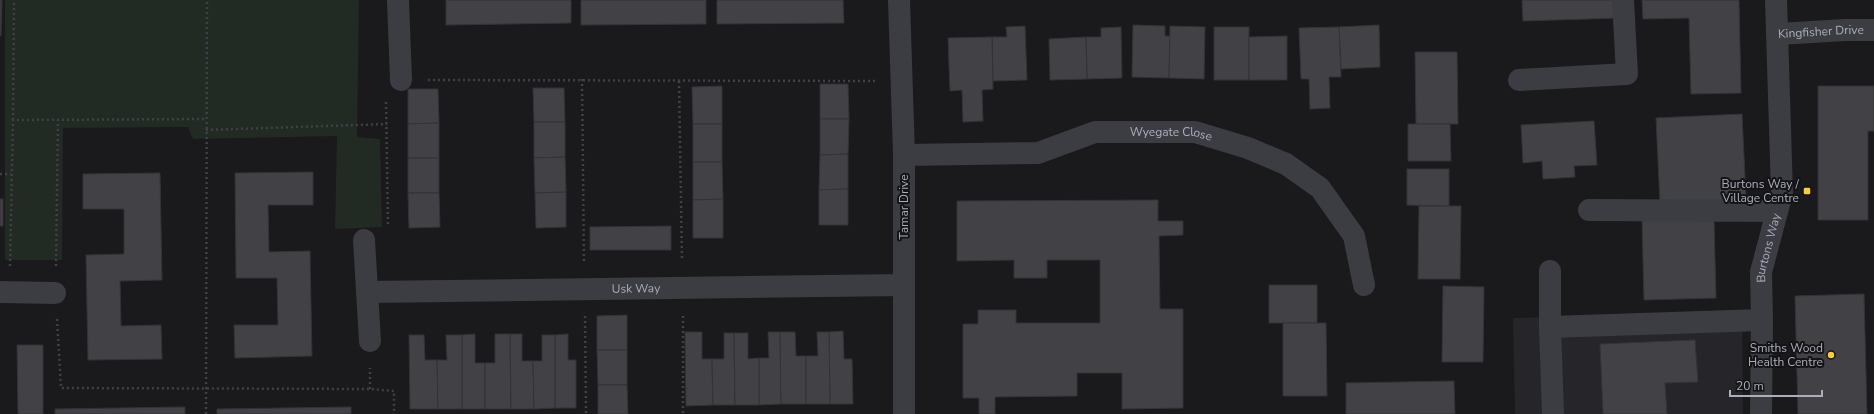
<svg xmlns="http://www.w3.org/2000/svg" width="1874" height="414" font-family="'Nunito Sans',sans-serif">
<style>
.built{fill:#262529}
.green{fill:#212a23}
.building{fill:#414146;stroke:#343338}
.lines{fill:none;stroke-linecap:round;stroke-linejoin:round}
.path{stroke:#404148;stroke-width:2.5;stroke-dasharray:2 3;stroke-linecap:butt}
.minor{stroke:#3c3c43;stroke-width:22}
.poi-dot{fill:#f8cd35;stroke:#141417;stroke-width:1.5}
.labels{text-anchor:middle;stroke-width:4;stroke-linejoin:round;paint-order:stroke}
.street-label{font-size:12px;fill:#abaebc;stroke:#141417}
.poi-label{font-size:12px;fill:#abaebc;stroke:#141417;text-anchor:end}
</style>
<rect width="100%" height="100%" fill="#1a191c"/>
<path class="built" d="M1742,310L1743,414H1515L1513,318L1713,313Z"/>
<path class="green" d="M5,0H359L357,137L380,139L382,227L335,229L337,136L193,139L188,127L63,128L62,260H5Z"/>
<g class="building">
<path d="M0,0H2L1,36H0Z"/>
<path d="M446,0H571V23L446,25Z"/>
<path d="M581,0H706V24L581,25Z"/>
<path d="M717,0H843L844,23L717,24Z"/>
<path d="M1522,0H1618L1619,18L1523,21Z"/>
<path d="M1642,0H1739L1741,93L1691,94L1689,18L1643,19Z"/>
<path d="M1133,25L1165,26V36H1170L1169,78L1132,77Z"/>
<path d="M1379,25L1380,67L1341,69L1339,27Z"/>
<path d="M1025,26L1027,80L993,81L992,37H1007L1006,27Z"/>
<path d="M1170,26L1205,27L1204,79L1169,78Z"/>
<path d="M1121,27L1122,78L1087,79L1086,37H1101V28Z"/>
<rect x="1214" y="27" width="35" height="53"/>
<path d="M1339,27L1341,77H1329L1330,108L1310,109L1309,79H1301L1299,28Z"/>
<path d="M1287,36V80H1249V37Z"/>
<path d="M992,37L993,89L982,90L983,121L963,122L962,90L950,91L948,38Z"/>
<path d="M1086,37L1087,79L1050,80L1049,39Z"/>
<path d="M1415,52H1457L1458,124H1416Z"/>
<path d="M820,84H848L849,119H820Z"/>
<path d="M722,86V124H693L692,87Z"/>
<path d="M1818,86H1874V131H1868V220H1818Z"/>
<path d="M533,88H564L565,122H534Z"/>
<path d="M408,89H438L439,123L408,124Z"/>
<path d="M1742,114L1746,199L1660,203L1656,118Z"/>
<path d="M820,119H849L848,154L820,155Z"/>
<path d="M1594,121L1597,165L1574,166L1575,177L1543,179L1542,161L1523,163L1521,125Z"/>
<path d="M534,122H565V157L534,158Z"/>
<path d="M439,123V158H408V124Z"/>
<rect x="693" y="124" width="29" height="38"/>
<path d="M1408,124H1450L1451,161H1408Z"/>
<path d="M848,154V189L819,190L820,155Z"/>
<path d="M565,157L566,192L535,193L534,158Z"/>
<rect x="408" y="158" width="31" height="35"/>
<path d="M693,162H722L723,199L693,200Z"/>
<path d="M1407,169H1449V206L1407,205Z"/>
<path d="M313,172V205H268L269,252L310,251L312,356L235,358L234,325H278L277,278H236L235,173Z"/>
<path d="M160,173L162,280L120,281L121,326L161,325L162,359L88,360L86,255L124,254V209H83V174Z"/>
<path d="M848,189V225H819V190Z"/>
<path d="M566,192V227L536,228L535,193Z"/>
<path d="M408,193H439L440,227L409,228Z"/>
<rect x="0" y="199" width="3" height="27"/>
<path d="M723,199V238H693V200Z"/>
<path d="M1158,200V221H1183V235L1159,236L1160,309H1183V408L1122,409V373H1077V396L995,397V414H979V398H963V324H978V310H1016V323H1100V260H1047V278H1014V260L957,261V201Z"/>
<path d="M1419,206H1461L1460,279H1418Z"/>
<path d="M1714,219L1716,298L1644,300L1642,220Z"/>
<path d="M671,226V250H590V227Z"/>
<rect x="1269" y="285" width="48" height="38"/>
<path d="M1443,286L1484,287L1483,362H1442Z"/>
<path d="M1864,294L1867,414H1798L1795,296Z"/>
<path d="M627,315V350H597V316Z"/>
<path d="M1283,323H1326L1327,396H1283Z"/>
<path d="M843,331L844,359H852L853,404H830L829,332Z"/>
<path d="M685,332H702V359H712L713,405L686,406Z"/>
<path d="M768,332H780L781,404L759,405V358H769Z"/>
<path d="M780,332H795L796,356H806V404H781Z"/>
<path d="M817,332H829L830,404H806V356H818Z"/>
<path d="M724,333H734L735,405H713L712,359H724Z"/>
<path d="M734,333H748V359L759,358V405H735Z"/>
<path d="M475,334V363H485V409H462V335Z"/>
<path d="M495,334H510L511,409H485V363H495Z"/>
<path d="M510,334H522V361H533L534,409H511Z"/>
<path d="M568,334V360H576V408H555V335Z"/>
<path d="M409,335H424L425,360H437L438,409H410Z"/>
<path d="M446,335H462V409H438L437,360H447Z"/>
<path d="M542,335H555V408L534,409L533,361H542Z"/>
<path d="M1695,340L1698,382L1665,383L1667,414H1603L1600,344Z"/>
<path d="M17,345H43V414H18Z"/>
<path d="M597,350H627V385H598Z"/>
<path d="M1454,381L1455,414H1346V383Z"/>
<path d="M598,385H627L628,414H598Z"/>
<path d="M185,407V414H55V409Z"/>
<path d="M351,407V414H217V409Z"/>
</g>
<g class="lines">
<g class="path">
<path d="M582,79L584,263"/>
<path d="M428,80L875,81"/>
<path d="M679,81L682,261"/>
<path d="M386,102L388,227"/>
<path d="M13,120L14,0"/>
<path d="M206,130L387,124"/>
<path d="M0,174H11"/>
<path d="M10,266L13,120L206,119"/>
<path d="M56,266L58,120"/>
<path d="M585,316L586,414"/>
<path d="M683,316V414"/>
<path d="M57,319L61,388L370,389L394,391V414"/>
<path d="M370,389V368"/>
<path d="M206,414L207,0"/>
</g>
<g class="minor">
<path d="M398,0L401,80"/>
<path d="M899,0L904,155V414"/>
<path id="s1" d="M1778,34L1845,30H1874"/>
<path d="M1519,80L1627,74L1623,0"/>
<path id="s2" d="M904,155L1038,153L1095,132H1195L1248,148L1286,164L1320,188L1354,236L1364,285"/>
<path d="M1589,210L1777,211"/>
<path d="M364,240L370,341"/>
<path d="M1550,271V327"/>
<path d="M0,292L55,293"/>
<path id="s3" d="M367,292L904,285"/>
<path d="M1553,414L1550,327L1762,320"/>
<path id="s4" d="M1761,414L1762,320L1761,272L1782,193L1776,0"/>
</g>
</g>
<g class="poi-dot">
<rect x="1803" y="187" width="8" height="8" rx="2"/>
<circle cx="1831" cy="355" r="4"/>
</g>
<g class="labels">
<g class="street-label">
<text dy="4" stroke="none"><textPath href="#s1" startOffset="43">Kingfisher Drive</textPath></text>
<text dy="4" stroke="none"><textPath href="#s2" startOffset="271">Wyegate Close</textPath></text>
<text transform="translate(904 207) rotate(-90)" y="4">Tamar Drive</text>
<text dy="4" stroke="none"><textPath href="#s4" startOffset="167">Burtons Way</textPath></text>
<text dy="4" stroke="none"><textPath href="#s3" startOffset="269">Usk Way</textPath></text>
</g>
<g class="poi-label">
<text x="1799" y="188">Burtons Way /<tspan x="1799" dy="14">Village Centre</tspan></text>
<text x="1823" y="352">Smiths Wood<tspan x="1823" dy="14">Health Centre</tspan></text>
</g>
</g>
<path d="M1730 390v6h92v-6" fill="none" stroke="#abaebc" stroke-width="2"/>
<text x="1736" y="390" font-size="12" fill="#abaebc" stroke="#141417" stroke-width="3" paint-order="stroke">20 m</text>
</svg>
